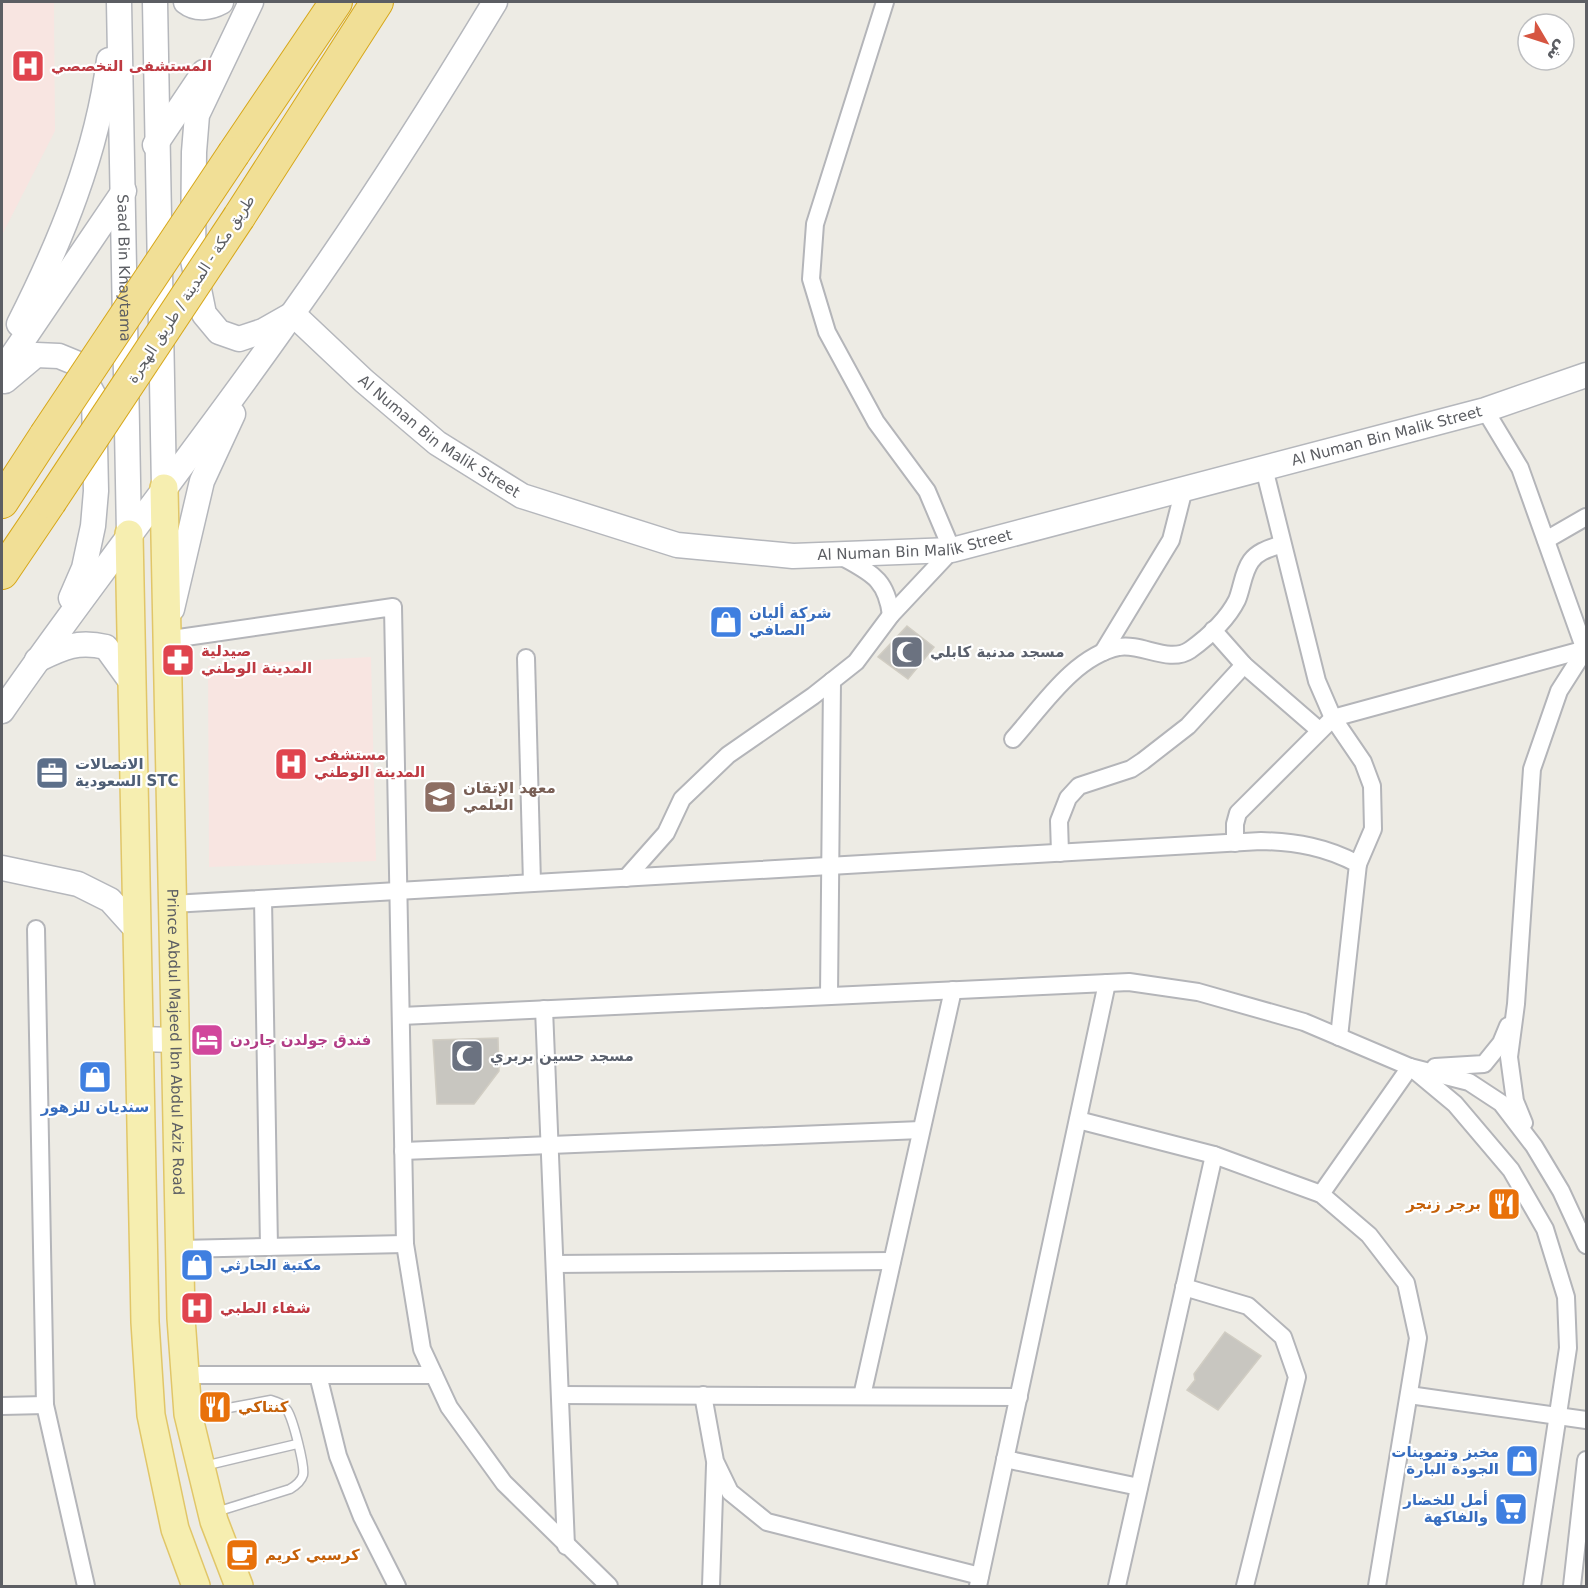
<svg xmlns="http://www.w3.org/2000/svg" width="1588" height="1588" font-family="'DejaVu Sans',Vazirmatn,sans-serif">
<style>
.medical{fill:#f8e5e1}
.building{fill:#c8c6c0;stroke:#d1cdc3;stroke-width:1.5}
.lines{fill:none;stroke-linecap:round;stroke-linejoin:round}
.lane-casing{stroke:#b4b5b9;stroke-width:11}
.street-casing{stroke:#b4b5b9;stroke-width:20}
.secondary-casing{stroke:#b5b7bc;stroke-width:27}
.primary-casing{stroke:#e1c668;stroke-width:30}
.highway-casing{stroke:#d7a719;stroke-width:34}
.lane{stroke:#fff;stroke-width:8}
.street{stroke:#fff;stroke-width:16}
.secondary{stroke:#fff;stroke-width:24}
.primary{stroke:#f6eeb0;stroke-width:27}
.highway{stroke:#f1df96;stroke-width:32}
.highway-bridge-casing{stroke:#d7a719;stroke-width:34;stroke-linecap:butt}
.highway-bridge{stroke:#f1df96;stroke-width:32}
.labels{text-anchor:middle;stroke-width:4.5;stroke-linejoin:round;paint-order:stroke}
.health-label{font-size:15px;font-weight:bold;fill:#be3a42;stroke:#fff;text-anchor:start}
.street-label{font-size:15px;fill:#5c5e63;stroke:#fff}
.shop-label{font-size:15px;font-weight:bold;fill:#366cbe;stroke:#fff;text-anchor:start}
.worship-label{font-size:15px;font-weight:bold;fill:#5b616d;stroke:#fff;text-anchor:start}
.service-label{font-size:15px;font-weight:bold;fill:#4e5e75;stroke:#fff;text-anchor:start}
.education-label{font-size:15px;font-weight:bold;fill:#785e54;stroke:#fff;text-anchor:start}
.hotel-label{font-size:15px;font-weight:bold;fill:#b23c85;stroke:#fff;text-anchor:start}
.food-label{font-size:15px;font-weight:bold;fill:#c56008;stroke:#fff;text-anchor:start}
</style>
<rect width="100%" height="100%" fill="#edebe4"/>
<g class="medical">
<path d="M2,2H54L55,131L2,235Z"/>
<path d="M371,657L376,861L209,867L208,666Z"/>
</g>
<g class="building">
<path d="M907,626L934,647L908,679L878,657Z"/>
<path d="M498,1038L499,1071L474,1104H437L433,1040Z"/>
<path d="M1225,1332L1261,1356L1218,1410L1187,1390L1195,1380L1194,1374Z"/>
</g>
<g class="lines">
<g class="lane-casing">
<g id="lane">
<path d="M190,1405L223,1409L271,1400C278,1402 283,1404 287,1410C293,1419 305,1466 303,1475C301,1482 295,1486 290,1489L216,1512"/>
<path d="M204,1466L297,1444"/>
</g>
</g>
<g class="street-casing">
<g id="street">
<path d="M1485,410L1520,468L1585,650L1559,691L1532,769L1516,1004L1509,1057L1515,1101L1524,1123"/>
<path d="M1264,468L1317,681L1333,718L1363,762L1372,786L1373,829L1358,864"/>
<path d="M1546,540L1586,517"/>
<path d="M839,555C870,573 886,577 891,615"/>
<path d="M1213,630L1244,665L1319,730"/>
<path d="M165,640L393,607L405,1244L422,1349L449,1407L504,1483L609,1586"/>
<path d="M1103,652L1171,540L1184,489"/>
<path d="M526,658L532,883"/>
<path d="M1013,739C1041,708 1074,656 1119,647C1142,643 1169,664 1190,650C1208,637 1227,620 1237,600C1242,588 1243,572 1251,561C1258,551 1271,548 1282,544"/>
<path d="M1235,843V824L1238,813L1333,718L1586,649"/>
<path d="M1060,853L1059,821L1068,798L1079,786L1131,769L1143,761L1188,726L1244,665"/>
<path d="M626,878L666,833L682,799L728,755L813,696L856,662L891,615L952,550L927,491L876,422L827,332L811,279L815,224L885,2"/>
<path d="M263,899L269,1247"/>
<path d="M172,904L1261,841C1297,842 1326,847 1358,864L1339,1037"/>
<path d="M36,929L45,1405L86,1586"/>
<path d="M829,996L832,681"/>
<path d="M544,1009L566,1546"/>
<path d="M401,1016L1129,982L1198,992L1304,1022L1410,1067L1469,1082L1501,1103L1534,1146L1561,1191L1586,1245"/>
<path d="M1435,1067L1484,1064L1501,1043L1508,1026"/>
<path d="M1413,1069L1455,1104L1511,1170L1545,1229L1566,1297L1568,1348L1532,1586"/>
<path d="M1078,1120L1214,1155L1321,1194L1369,1235L1406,1283L1418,1338L1377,1586"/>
<path d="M403,1151L921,1130"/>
<path d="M1321,1194L1410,1067"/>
<path d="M179,1249L405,1244"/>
<path d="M555,1264L892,1261"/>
<path d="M1184,1287L1248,1306L1283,1337L1297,1377L1245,1586"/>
<path d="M185,1375H434"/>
<path d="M318,1375L338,1456L362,1517L397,1586"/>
<path d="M560,1395L1019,1397"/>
<path d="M703,1395L715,1461L730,1492L767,1522L980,1576"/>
<path d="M1409,1395L1586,1420"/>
<path d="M862,1396L953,990"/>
<path d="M2,1406L45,1405"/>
<path d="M1005,1459L1139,1487"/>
<path d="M711,1586L715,1465"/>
<path d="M978,1586L1107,983"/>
<path d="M1117,1586L1214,1155"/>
<path d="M1572,1586L1586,1460"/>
</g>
</g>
<g class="secondary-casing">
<g id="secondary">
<path id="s1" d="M119,2L129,534"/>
<path d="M155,2L164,488"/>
<path d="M186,2C196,10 210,8 221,2"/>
<path id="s2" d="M251,2L197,115L194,152L193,260L204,314L219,332L239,339L263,331L293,314L364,381L437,443L522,496L677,545L793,556L952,550L1485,410L1586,375"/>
<path d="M155,145L204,72"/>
<path d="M19,324C61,241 97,153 109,60"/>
<path d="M2,371L124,191"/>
<path d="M5,381L36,355L59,356L76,363L94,396L96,491L93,526L84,568L71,598"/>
<path d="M172,609L202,481L233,414"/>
<path d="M37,660C62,648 77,640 106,647L132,683"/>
<path d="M2,711C95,576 199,448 293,313C365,212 431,108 495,2"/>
<path d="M2,868L78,884L110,900L137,930"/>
<path d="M139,1039L175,1040"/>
</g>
</g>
<g class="primary-casing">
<g id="primary">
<path id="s3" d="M164,488L181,1318L188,1414L214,1521L239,1586"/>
<path d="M129,534L145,1322L151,1415L175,1529L196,1586"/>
</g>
</g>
<g class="highway-casing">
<g id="highway">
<path d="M234,153L336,2"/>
<path d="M239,217L377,2"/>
<path d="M2,502L45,436"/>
<path d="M2,573L50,502"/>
</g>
</g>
<use href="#lane" class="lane"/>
<use href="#street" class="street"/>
<use href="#secondary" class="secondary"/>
<use href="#primary" class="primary"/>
<use href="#highway" class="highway"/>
<g class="highway-bridge-casing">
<g id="highway-bridge">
<path d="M45,436L234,153"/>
<path d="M50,502L239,217"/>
</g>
</g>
<use href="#highway-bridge" class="highway-bridge"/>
</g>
<defs>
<g id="hospital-square" transform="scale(1.725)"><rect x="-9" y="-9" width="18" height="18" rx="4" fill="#e0444e" stroke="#fff"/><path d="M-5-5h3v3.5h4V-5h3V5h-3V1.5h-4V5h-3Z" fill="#fff"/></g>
<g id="shop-square" transform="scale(1.725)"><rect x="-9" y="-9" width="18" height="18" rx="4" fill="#3f7fe0" stroke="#fff"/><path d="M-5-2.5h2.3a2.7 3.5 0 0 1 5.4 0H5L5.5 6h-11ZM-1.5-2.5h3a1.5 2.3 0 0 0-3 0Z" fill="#fff"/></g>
<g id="mosque-square" transform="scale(1.725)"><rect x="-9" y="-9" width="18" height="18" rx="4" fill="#6b7280" stroke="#fff"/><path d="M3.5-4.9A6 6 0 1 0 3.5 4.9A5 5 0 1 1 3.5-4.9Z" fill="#fff"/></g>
<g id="pharmacy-square" transform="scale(1.725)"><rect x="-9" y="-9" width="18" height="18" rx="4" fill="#e0444e" stroke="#fff"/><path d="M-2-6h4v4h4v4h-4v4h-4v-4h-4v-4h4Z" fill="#fff"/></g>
<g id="office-square" transform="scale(1.725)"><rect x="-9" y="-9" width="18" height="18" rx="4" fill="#5c6f8a" stroke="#fff"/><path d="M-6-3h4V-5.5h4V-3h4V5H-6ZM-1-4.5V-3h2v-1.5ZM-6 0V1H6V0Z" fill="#fff"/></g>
<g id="school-square" transform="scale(1.725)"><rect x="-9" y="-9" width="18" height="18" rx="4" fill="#8d6e63" stroke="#fff"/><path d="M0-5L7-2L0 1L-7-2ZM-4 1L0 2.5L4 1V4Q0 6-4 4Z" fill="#fff"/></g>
<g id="hotel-square" transform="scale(1.725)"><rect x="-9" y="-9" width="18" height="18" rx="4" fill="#d1479c" stroke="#fff"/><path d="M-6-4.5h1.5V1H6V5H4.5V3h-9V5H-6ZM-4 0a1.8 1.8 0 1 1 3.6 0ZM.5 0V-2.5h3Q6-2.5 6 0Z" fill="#fff"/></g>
<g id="restaurant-square" transform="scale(1.725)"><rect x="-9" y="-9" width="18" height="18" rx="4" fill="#e8710a" stroke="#fff"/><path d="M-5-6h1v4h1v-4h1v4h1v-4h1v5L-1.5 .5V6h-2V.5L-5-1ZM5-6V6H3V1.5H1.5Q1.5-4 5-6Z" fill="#fff"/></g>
<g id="supermarket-square" transform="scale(1.725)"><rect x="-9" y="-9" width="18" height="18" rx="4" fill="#3f7fe0" stroke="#fff"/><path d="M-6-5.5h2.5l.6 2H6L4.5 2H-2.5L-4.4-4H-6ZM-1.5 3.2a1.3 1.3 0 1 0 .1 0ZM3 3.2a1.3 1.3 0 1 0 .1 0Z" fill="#fff"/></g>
<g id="cafe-square" transform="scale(1.725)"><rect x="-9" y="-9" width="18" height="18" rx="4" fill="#e8710a" stroke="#fff"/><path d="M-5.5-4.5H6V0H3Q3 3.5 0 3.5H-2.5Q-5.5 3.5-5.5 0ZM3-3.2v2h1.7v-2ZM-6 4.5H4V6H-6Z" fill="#fff"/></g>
</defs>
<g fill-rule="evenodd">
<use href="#hospital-square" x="28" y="66"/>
<use href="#shop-square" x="726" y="622"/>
<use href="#mosque-square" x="907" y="652"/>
<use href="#pharmacy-square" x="178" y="660"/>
<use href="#hospital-square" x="291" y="764"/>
<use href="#office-square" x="52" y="773"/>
<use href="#school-square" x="440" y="797"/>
<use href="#hotel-square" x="207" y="1040"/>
<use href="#mosque-square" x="467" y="1056"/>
<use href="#shop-square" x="95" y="1077"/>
<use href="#restaurant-square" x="1504" y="1204"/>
<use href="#shop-square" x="197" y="1265"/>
<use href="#hospital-square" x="197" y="1308"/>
<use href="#restaurant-square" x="215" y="1407"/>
<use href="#shop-square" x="1522" y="1461"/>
<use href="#supermarket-square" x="1511" y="1509"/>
<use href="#cafe-square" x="242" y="1555"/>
</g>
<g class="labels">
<g class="health-label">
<text x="51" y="71">المستشفى التخصصي</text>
<text x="201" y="656">صيدلية<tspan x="201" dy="17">المدينة الوطني</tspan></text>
<text x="314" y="760">مستشفى<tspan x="314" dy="17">المدينة الوطني</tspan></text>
<text x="220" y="1313">شفاء الطبي</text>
</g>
<g class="street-label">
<text dy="5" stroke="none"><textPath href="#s1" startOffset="266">Saad Bin Khaytama</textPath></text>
<text transform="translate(191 289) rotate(-57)" y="5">طريق مكة - المدينة / طريق الهجرة</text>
<text dy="5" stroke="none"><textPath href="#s2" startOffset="621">Al Numan Bin Malik Street</textPath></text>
<text dy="5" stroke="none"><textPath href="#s2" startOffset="1611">Al Numan Bin Malik Street</textPath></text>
<text dy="5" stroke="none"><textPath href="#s2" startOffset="1125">Al Numan Bin Malik Street</textPath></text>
<text dy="5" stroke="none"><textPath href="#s3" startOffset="554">Prince Abdul Majeed Ibn Abdul Aziz Road</textPath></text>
</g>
<g class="shop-label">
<text x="749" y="618">شركة ألبان<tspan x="749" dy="17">الصافي</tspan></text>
<text x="95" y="1112" text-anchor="middle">سنديان للزهور</text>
<text x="220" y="1270">مكتبة الحارثي</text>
<text x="1499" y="1457" text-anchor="end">مخبز وتموينات<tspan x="1499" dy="17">الجودة البارة</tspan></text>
<text x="1488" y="1505" text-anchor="end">أمل للخضار<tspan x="1488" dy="17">والفاكهة</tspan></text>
</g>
<g class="worship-label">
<text x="930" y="657">مسجد مدنية كابلي</text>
<text x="490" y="1061">مسجد حسين بربري</text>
</g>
<g class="service-label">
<text x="75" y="769">الاتصالات<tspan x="75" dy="17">السعودية STC</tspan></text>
</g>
<g class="education-label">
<text x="463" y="793">معهد الإتقان<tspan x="463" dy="17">العلمي</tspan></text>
</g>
<g class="hotel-label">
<text x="230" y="1045">فندق جولدن جاردن</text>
</g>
<g class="food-label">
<text x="1481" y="1209" text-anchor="end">برجر زنجر</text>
<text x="238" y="1412">كنتاكي</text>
<text x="265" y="1560">كرسبي كريم</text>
</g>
</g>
<rect width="1588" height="1588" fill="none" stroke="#5c5e63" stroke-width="6"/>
<g transform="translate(1546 42) rotate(129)"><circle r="28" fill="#ffffff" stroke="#bebfc1" stroke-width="1.5"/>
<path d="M0-4.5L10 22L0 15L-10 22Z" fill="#d65541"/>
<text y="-9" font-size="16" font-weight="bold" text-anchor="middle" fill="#5c5e63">ش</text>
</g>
</svg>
